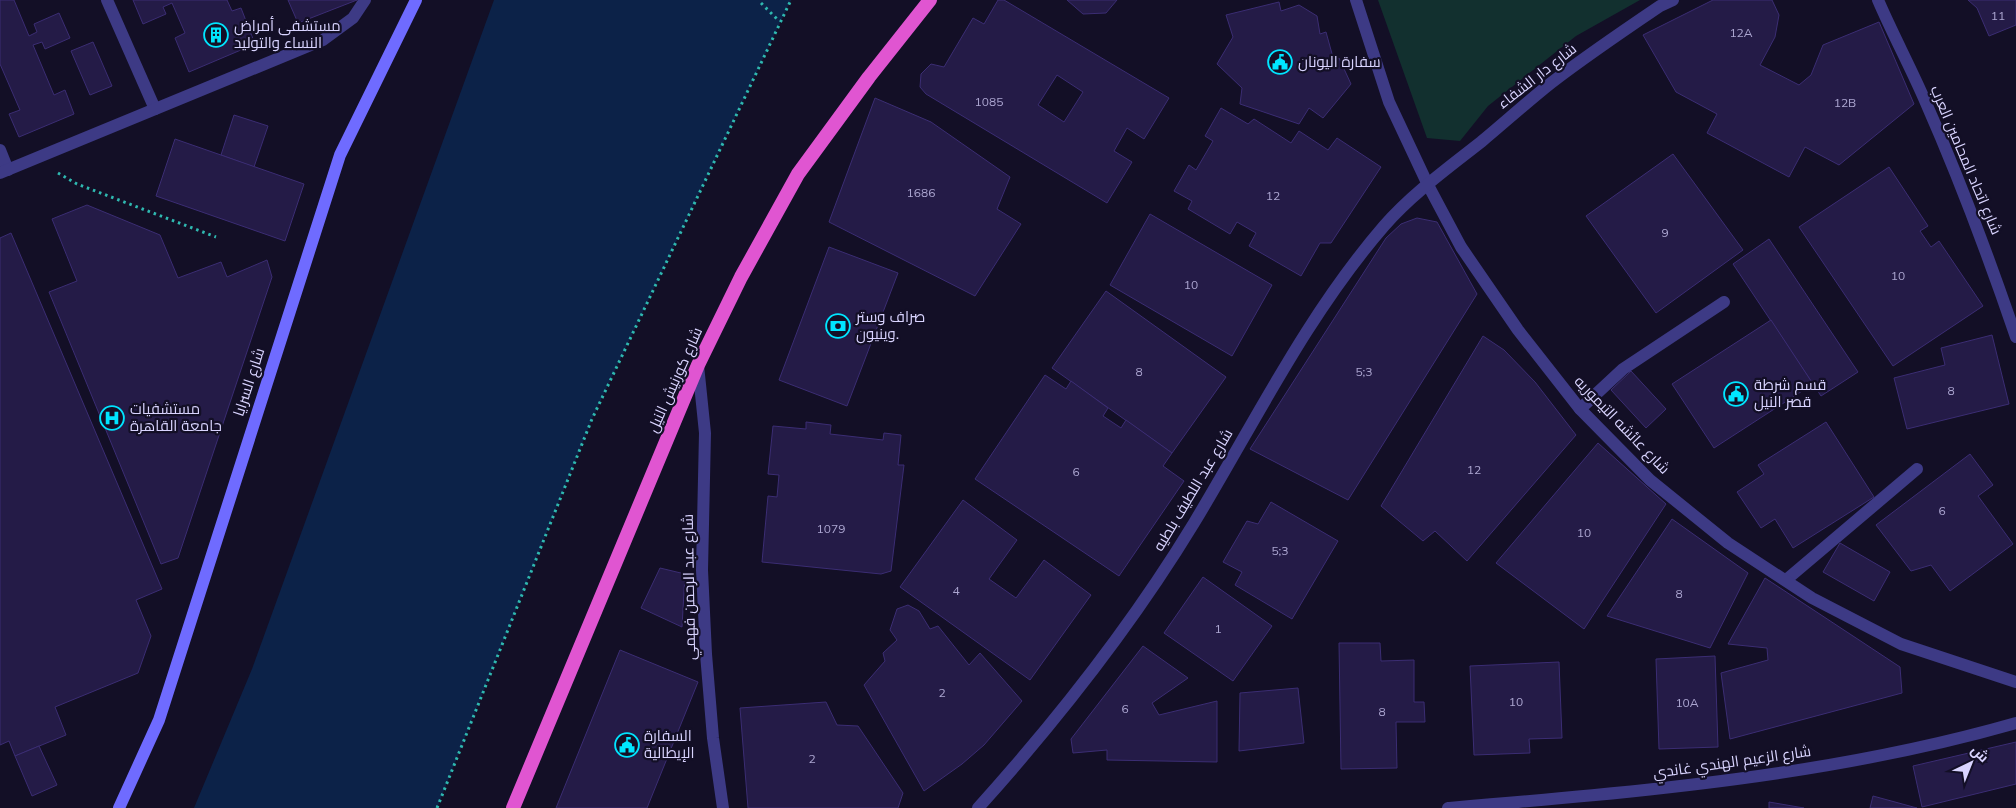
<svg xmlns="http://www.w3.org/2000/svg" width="2016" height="808" font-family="Mulish,Cairo,sans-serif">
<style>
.green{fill:#12302f}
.water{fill:#0c2248}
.building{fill:#241b47;stroke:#3b2d73;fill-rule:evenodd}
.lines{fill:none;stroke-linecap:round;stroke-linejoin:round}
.path{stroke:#2fb8b0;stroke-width:3;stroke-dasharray:2.5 4;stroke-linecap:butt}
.service{stroke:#3d3a85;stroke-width:12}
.minor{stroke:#3d3a85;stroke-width:12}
.secondary{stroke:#6f6bff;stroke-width:12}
.trunk{stroke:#e055d1;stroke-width:14}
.labels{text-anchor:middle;stroke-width:4.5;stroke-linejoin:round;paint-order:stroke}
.number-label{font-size:12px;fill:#aca6d1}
.poi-label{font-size:15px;fill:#d9d4ff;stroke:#130f26;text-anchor:start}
.street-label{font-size:15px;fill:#d9d4ff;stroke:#130f26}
</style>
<rect width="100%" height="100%" fill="#130f26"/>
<path class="green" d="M1378,0H1640L1576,36L1488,106L1460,141L1427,138Z"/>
<path class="water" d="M494,0H791L592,419L437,808H194L252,669Z"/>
<g class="building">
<path d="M0,0H14L29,36L37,32L34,24L59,13L70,38L45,49L42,42L33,45L54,95L65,90L74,114L19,137L9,114L20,110L0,64Z"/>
<path d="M133,0H227L232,11L241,8L255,44L189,72L175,38L185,33L172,3L163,7L166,14L143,24Z"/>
<path d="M288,0H357L298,23Z"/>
<path d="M998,0H1004L1169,98L1144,139L1127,128L1114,151L1132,162L1107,203L926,94L920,87L921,74L931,64L944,67L973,18L984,24ZM1057,75L1083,92L1064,122L1038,105Z"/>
<path d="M1067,0H1117L1106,13L1083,14Z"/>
<path d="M1713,0H1772L1779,15L1775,37L1760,65L1799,85L1811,75L1823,45L1879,22L1914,104L1839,165L1805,147L1789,177L1707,133L1717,114L1676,92L1643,35Z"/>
<path d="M1968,0H2016V25L1989,36L1977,8Z"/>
<path d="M1279,2L1281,11L1299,5L1317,16L1320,34L1326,32L1334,61L1339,58L1351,84L1323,118L1309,108L1299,124L1240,104L1242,88L1217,64L1233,37L1226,15Z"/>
<path d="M93,42L112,86L90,95L71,51Z"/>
<path d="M875,98L931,122L1010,177L997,209L1021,224L975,296L829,222Z"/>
<path d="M1221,108L1248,124L1254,119L1291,143L1299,131L1328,150L1337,138L1381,167L1331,243H1320L1301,276L1249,246L1256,233L1237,222L1230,234L1188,209L1192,201L1174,191L1189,165L1196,170L1213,141L1205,136Z"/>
<path d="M234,115L268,126L254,167L221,155Z"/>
<path d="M175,139L304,184L285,241L156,196Z"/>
<path d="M1673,154L1743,250L1656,313L1586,216Z"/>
<path d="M1889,167L1928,226L1920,231L1931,247L1939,241L1983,306L1893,366L1799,227Z"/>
<path d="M87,205L160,235L178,278L221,262L227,277L267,260L272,277L178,558L161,564L49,292L77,281L52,219Z"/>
<path d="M1150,214L1272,285L1232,356L1110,285Z"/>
<path d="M1417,218L1437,222L1477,294L1348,500L1250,449L1386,238L1401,224Z"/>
<path d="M11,233L162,589L136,600L151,636L138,673L55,707L66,735L15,756L9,741L0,745V238Z"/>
<path d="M1769,239L1858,372L1821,396L1733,264Z"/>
<path d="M829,247L898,273L847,406L779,380Z"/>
<path d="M1106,291L1226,377L1172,453L1052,368Z"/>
<path d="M1771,320L1813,384L1714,448L1672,384Z"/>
<path d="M1992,335L2009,404L1907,429L1894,378L1945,365L1941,348Z"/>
<path d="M1483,336L1504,350L1535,382L1576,435L1467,561L1435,531L1423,541L1381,506Z"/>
<path d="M1631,371L1666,409L1646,428L1611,390Z"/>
<path d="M1045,375L1066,389L1071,381L1108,408L1103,416L1121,428L1126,420L1172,453L1163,466L1184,481L1119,576L975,479Z"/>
<path d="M806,422L831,425L830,434L883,440L884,433L901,435L898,465H904L891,571L881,574L762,562L768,496L777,497L779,475L768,474L773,426L806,429Z"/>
<path d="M1826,422L1874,497L1793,548L1775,519L1761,528L1737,492L1764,474L1758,465Z"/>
<path d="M1598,443L1666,504L1584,629L1496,563Z"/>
<path d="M1970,454L1993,485L1978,496L2013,544L1950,591L1931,565L1911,571L1876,525Z"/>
<path d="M963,500L1017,540L989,579L1016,598L1044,560L1091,595L1030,680L900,587Z"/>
<path d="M1271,502L1338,541L1292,619L1235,585L1242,572L1223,562L1247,521L1258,524Z"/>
<path d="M1672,519L1748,573L1710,648L1607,616Z"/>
<path d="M1840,543L1890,572L1874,601L1823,572Z"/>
<path d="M660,568L685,574L682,627L641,608Z"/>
<path d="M1203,577L1272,626L1233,681L1164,633Z"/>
<path d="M1765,578L1900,667L1902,693L1730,739L1721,673L1768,660L1767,648L1728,644Z"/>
<path d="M908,605L919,611L930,629L938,626L969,665L980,653L1022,701L984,745L962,764L924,791L864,685L885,661L883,653L897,640L890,630L897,609Z"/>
<path d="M1339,643H1380L1381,661L1414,660V702H1424L1425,722H1396L1397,768L1341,769Z"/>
<path d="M1143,646L1188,678L1152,703L1159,715L1217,701V762L1107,760V750L1073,753L1071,739Z"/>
<path d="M620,650L698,682L647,808H556Z"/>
<path d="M1715,656L1718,747L1659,749L1656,659Z"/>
<path d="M1559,662L1562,738L1529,739L1530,753L1474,755L1470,666Z"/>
<path d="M1298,688L1304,743L1239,751L1240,693Z"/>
<path d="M826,702L837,725L858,726L903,793L898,808H748L740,708Z"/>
<path d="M2016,742V784L1922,807L1913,766Z"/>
<path d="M39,746L57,785L32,796L15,756Z"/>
<path d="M1873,796L1917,808H1870Z"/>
<path d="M1769,802L1804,808H1769Z"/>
</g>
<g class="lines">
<g class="path">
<path d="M761,3L779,21"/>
<path d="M58,173L77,184L216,237"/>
<path d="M437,808L592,419L791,0"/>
</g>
<g class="service">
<path d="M107,0L155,109"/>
<path d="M0,150L8,170"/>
<path d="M0,173L323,40L353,18L365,0"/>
<path d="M1580,409L1623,369L1724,302"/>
<path d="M1786,580L1917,469"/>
</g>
<g class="minor">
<path d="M1356,0L1389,102L1428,185L1461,247L1518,330L1580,409L1650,480L1728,543L1812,598L1901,644L2016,682"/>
<path d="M1878,0C1893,35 1911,68 1926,103C1960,180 1989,258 2016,337"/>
<path d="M698,365L705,433L702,570L706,654L713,738L723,808"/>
<path d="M978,808C1058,719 1132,625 1194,523C1255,422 1307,315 1384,226C1412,194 1448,168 1481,142C1504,123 1527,102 1551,83C1586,56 1623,31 1660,6L1673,0"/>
<path d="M1448,808C1639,792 1831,776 2016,723"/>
</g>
<path class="secondary" d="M119,808L159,720L340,155L416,0"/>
<path class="trunk" d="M513,808L698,365L741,277L798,174L869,77L930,0"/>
</g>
<defs>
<g id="building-ring" transform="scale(1.25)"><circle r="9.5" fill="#130f26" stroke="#00e5ff" stroke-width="1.5"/><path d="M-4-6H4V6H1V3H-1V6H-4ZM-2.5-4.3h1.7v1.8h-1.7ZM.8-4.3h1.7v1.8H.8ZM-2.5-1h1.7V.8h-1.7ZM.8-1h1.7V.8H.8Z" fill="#00e5ff"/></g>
<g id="civic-ring" transform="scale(1.25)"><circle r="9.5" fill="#130f26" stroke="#00e5ff" stroke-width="1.5"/><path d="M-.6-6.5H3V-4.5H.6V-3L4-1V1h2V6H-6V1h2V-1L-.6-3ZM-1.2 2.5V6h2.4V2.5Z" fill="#00e5ff"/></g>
<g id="bank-ring" transform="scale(1.25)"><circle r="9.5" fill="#130f26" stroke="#00e5ff" stroke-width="1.5"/><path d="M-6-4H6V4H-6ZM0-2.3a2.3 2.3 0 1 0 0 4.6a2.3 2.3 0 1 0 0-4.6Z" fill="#00e5ff"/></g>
<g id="hospital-ring" transform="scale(1.25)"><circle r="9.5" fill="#130f26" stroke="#00e5ff" stroke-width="1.5"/><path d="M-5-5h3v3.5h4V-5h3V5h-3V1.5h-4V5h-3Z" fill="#00e5ff"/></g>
</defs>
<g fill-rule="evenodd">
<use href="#building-ring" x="216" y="35"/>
<use href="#civic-ring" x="1280" y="62"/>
<use href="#bank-ring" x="838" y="326"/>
<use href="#civic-ring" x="1736" y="394"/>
<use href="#hospital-ring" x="112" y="418"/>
<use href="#civic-ring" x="627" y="745"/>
</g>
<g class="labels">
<g class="number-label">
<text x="1998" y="20">11</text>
<text x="1741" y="37">12A</text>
<text x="989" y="106">1085</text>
<text x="1845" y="107">12B</text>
<text x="921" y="197">1686</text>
<text x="1273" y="200">12</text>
<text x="1665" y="237">9</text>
<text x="1898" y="280">10</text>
<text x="1191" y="289">10</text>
<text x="1139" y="376">8</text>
<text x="1364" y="376">5;3</text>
<text x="1951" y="395">8</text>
<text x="1474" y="474">12</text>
<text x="1076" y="476">6</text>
<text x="1942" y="515">6</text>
<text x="831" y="533">1079</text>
<text x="1584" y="537">10</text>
<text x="1280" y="555">5;3</text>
<text x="956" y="595">4</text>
<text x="1679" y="598">8</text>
<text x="1218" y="633">1</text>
<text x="942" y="697">2</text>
<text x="1516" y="706">10</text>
<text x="1687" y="707">10A</text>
<text x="1125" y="713">6</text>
<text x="1382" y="716">8</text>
<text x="812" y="763">2</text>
</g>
<g class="poi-label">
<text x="234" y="31">مستشفى أمراض<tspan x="234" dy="17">النساء والتوليد</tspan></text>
<text x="1298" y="67">سفارة اليونان</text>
<text x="856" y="322">صراف وستر<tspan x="856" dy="17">وينيون.</tspan></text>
<text x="1754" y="390">قسم شرطة<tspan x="1754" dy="17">قصر النيل</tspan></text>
<text x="130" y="414">مستشفيات<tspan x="130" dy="17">جامعة القاهرة</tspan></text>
<text x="644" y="741">السفارة<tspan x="644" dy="17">الإيطالية</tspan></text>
</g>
<g class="street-label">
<text transform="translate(1537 76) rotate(-38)" y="5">شارع دار الشفاء</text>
<text transform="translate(1966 160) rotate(67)" y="5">شارع اتحاد المحامين العرب</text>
<text transform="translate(675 380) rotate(-66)" y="5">شارع كورنيش النيل</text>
<text transform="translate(249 382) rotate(-72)" y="5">شارع السرايا</text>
<text transform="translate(1622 425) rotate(46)" y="5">شارع عائشه التيموريه</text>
<text transform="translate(1193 490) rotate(-59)" y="5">شارع عبد اللطيف بلطيه</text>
<text transform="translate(689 587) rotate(-91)" y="5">شارع عبد الرحمن فهمي</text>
<text transform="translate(1732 762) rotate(-8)" y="5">شارع الزعيم الهندي غاندي</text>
</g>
</g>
<g transform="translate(1971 763) rotate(43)" stroke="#130f26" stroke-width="4" paint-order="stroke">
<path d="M0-4L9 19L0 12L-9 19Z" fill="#d9d4ff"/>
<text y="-8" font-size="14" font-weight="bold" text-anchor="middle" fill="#d9d4ff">ش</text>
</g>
</svg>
